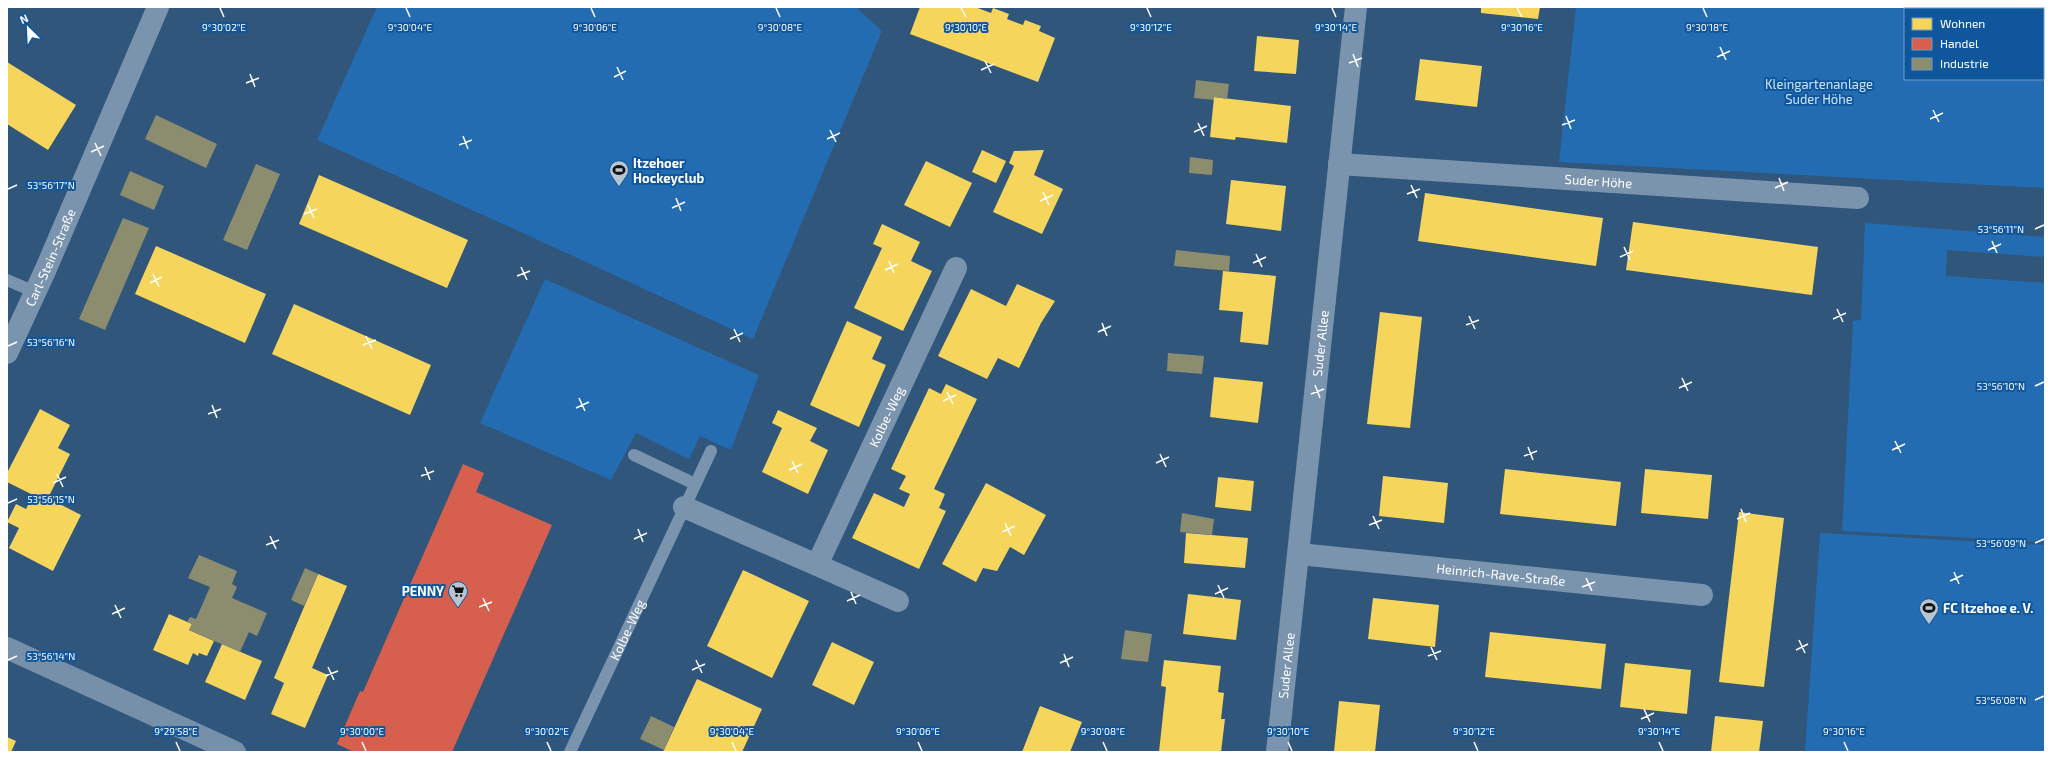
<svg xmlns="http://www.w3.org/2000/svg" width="2052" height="759" font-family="'Exo 2',sans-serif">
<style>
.green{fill:#246cb2;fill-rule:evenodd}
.homes{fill:#f6d55c}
.shops{fill:#d6604d}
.industry{fill:#8c8c6e}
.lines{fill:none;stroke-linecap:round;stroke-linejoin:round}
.lane{stroke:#7b94ae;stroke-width:12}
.street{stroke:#7b94ae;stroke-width:22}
.secondary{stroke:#7690aa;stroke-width:22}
.ticks{fill:none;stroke:#fff;stroke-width:1.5}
.labels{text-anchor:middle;stroke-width:4;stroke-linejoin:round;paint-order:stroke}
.park-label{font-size:13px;fill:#cce6fe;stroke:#10569c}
.poi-label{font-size:13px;font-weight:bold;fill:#fff;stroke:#10569c;text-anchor:start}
.street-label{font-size:13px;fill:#fff;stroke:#10569c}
.ticks-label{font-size:10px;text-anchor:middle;fill:#fff;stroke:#10569c;stroke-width:4;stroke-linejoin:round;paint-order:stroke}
</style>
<rect width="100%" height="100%" fill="#30567c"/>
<g class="green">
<path d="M377,7H856L882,31L753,339L525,234L317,140Z"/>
<path d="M1576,7H2045V188L1559,162ZM1905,9H2043V79H1905Z"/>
<path d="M1865,223L2045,237V257L1947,250L1946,276L2045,283V542L1842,531L1853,321L1861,320Z"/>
<path d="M545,279L759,375L731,450L700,436L689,459L636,433L611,480L480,423Z"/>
<path d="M1820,533L2045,545V752H1805Z"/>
</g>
<g class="homes">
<path d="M920,7H975L991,13L993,8L1009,14L1007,19L1023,25L1025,20L1041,26L1039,31L1055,38L1038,82L910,34Z"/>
<path d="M1481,7H1540L1538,19L1481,13Z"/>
<path d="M1257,36L1299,40L1296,74L1254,71Z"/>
<path d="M1420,59L1482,66L1477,107L1415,100Z"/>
<path d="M7,62L76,105L48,150L7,124Z"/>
<path d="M1214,97L1291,106L1287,143L1236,137L1235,140L1210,137Z"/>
<path d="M982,150L1006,161L996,183L972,172Z"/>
<path d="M1044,150L1034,175L1063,189L1042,234L993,212L1014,166L1009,163L1014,151Z"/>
<path d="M926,161L972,183L950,227L904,205Z"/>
<path d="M319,175L468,240L447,288L299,224Z"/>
<path d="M1231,180L1286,186L1281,231L1226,224Z"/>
<path d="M1425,193L1603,218L1596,266L1418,241Z"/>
<path d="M1633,222L1818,247L1812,295L1626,270Z"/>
<path d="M882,224L920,242L911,261L932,271L903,331L854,308L882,248L873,244Z"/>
<path d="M156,246L266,294L245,343L135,294Z"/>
<path d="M1223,271L1276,276L1268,345L1240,342L1243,312L1219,310Z"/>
<path d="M1017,284L1055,301L1041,323L1019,368L998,358L987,379L938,356L971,289L1006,306Z"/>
<path d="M294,304L431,365L410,415L272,354Z"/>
<path d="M1380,312L1422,317L1410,428L1367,424Z"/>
<path d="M847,321L882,337L872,359L886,365L859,427L810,405Z"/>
<path d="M1214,377L1263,382L1258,423L1210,417Z"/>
<path d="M946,384L977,399L934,489L945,494L939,508L946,511L919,569L852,538L874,493L904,507L910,494L899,489L906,476L891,469L929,388L941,394Z"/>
<path d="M40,409L70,425L58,448L70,454L48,498L81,515L53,571L9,548L19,528L7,522L16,504L26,509L33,495L7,482V473Z"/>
<path d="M778,410L817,428L810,441L828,450L808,494L762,472L782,428L772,423Z"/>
<path d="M1505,469L1621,482L1616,526L1500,514Z"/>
<path d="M1645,469L1712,475L1708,519L1641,513Z"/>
<path d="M1383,476L1448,483L1444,523L1379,516Z"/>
<path d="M1218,477L1254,481L1251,511L1215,507Z"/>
<path d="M986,483L1046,515L1024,555L1010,547L997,571L983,568L976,582L942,564Z"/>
<path d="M1739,512L1784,518L1764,687L1719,682Z"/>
<path d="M1186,533L1248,538L1245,568L1184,563Z"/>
<path d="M743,570L809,601L772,678L707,646Z"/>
<path d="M318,574L347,586L312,668L328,675L305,728L271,714L284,683L274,678Z"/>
<path d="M1188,594L1241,600L1236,640L1183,634Z"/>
<path d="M1373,598L1439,605L1435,647L1368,639Z"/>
<path d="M169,614L192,624L189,630L214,641L207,656L199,653L198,656L193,653L188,665L153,650Z"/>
<path d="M1490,632L1606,644L1601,689L1485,677Z"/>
<path d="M832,642L874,662L854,705L812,685Z"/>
<path d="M222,644L262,661L245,700L205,682Z"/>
<path d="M1164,660L1221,666L1218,692L1224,693L1221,719H1225L1221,752H1159L1166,687L1161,686Z"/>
<path d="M1625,663L1691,670L1687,714L1620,707Z"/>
<path d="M697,679L762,709L742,752H663Z"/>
<path d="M1339,701L1380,705L1375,752H1334Z"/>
<path d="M1040,706L1082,722L1070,752H1022Z"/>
<path d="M1715,716L1763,721L1759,752H1711Z"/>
<path d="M7,737L16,741L11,752H7Z"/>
</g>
<path class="shops" d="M463,464L484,473L476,492L552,525L452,752H354L337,744L360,691L363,692Z"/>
<g class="industry">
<path d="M1196,80L1229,84L1227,99L1214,97V100L1194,98Z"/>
<path d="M156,115L217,144L206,168L145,139Z"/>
<path d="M1190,157L1213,160L1212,175L1189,173Z"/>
<path d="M256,164L280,174L247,250L223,240Z"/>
<path d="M130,171L164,186L154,210L120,195Z"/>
<path d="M123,218L149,228L105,330L79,319Z"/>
<path d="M1176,250L1230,256L1229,271L1174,266Z"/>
<path d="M1168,353L1204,356L1202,374L1167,371Z"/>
<path d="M1182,513L1214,519L1212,535L1180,532Z"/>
<path d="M199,555L237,571L232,584L237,587L232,598L267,613L257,636L249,632L240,652L189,630L192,624L187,622L190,617L196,619L210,587L188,578Z"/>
<path d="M305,568L318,574L304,606L291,600Z"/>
<path d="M1125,630L1152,634L1148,662L1121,659Z"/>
<path d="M651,716L674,727L664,750L640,739Z"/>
</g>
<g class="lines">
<g class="lane">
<path d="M7,280L35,292"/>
<path d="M634,455L695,484"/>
<path id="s1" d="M570,752L711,451"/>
</g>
<g class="street">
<path id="s2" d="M1339,164L1858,198"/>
<path id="s3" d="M7,353L45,271L158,7"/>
<path id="s4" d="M684,507L817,565L956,268"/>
<path id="s5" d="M1299,554L1702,595"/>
<path d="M817,565L898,601"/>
<path id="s6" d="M1277,752L1356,7"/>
</g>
<path class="secondary" d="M7,648L235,752"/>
</g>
<path class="ticks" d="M220,8L224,17M406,8L410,17M591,8L595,17M776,8L780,17M961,8L966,17M1147,8L1151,17M1332,8L1336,17M1517,8L1522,17M1703,8L1707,17M1720,47L1726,60M1353,54L1358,67M1717,57L1730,51M985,61L991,73M1349,63L1362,58M617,67L623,80M981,70L994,64M250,74L255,87M614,77L626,71M246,83L259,78M1933,110L1939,122M1566,116L1571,129M1930,119L1943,113M1198,123L1204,136M1562,125L1575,120M830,130L836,142M1194,132L1207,126M463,136L468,149M827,139L840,133M95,143L101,156M459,145L472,140M91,152L104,146M1779,178L1784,191M1411,185L1417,198M1775,188L1788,182M8,189L17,185M1043,192L1049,205M1407,194L1420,189M676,198L681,211M1040,201L1053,195M308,205L314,218M672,208L685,202M304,214L317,209M2035,229L2044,225M1992,241L1997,253M1624,247L1630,260M1988,250L2001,244M1256,254L1262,267M1620,257L1633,251M889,261L894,273M1253,263L1266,257M521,267L527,280M885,270L898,264M153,274L159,287M517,276L530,271M150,283L162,277M1837,309L1843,322M1469,316L1475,329M1833,319L1846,313M1102,323L1107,336M1466,325L1479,320M734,329L740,342M1098,332L1111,326M366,336L372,349M730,339L743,333M363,345L376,340M8,346L17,342M1682,378L1688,391M1315,385L1320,398M2035,386L2044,382M1679,388L1692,382M947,392L953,404M1311,394L1324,389M579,398L585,411M943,401L956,395M212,405L217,418M576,408L589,402M208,414L221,409M1895,441L1901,453M1528,447L1533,460M1892,450L1905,444M1160,454L1166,467M1524,456L1537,451M792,461L798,473M1156,463L1169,457M425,467L430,480M789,470L802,464M57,474L63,487M421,476L434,471M53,483L66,477M8,503L17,499M1741,509L1746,522M1373,516L1379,529M1737,519L1750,513M1005,523L1011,536M1369,525L1382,520M638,529L643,542M1002,532L1015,526M270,536L276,549M634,539L647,533M2035,543L2044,539M266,545L279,540M1954,572L1959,584M1586,578L1592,591M1950,581L1963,575M1218,585L1224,598M1582,587L1595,582M851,592L856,604M1215,594L1228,588M483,598L489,611M847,601L860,595M115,605L121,618M479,607L492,602M112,614L125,608M1799,640L1805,653M1431,647L1437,660M1796,650L1808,644M1064,654L1069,667M1428,656L1441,651M8,660L17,656M696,660L702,673M1060,663L1073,657M328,667L334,680M692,670L705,664M325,676L338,671M2035,700L2044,696M1644,709L1650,722M1641,719L1654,713M176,742L180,751M362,742L366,751M547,742L551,751M732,742L736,751M918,742L922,751M1103,742L1107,751M1288,742L1292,751M1474,742L1478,751M1659,742L1663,751M1844,742L1848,751"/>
<defs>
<g id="stadium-pin" transform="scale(1)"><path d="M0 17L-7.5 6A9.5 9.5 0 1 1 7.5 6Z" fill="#b7c4d1" stroke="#10569c"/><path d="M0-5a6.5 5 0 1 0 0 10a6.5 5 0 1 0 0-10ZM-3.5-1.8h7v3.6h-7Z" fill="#111"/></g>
<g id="supermarket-pin" transform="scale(1)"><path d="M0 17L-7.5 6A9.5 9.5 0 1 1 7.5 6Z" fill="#b7c4d1" stroke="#10569c"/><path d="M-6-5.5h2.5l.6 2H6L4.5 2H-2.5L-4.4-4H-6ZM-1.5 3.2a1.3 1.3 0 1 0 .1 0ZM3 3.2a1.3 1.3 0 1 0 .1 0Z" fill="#111"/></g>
</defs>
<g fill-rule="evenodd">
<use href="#stadium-pin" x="619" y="170"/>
<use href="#supermarket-pin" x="458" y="591"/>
<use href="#stadium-pin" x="1929" y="608"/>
</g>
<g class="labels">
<g class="park-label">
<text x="1819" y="89">Kleingartenanlage<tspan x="1819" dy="15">Suder Höhe</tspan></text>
</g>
<g class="poi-label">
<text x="633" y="168">Itzehoer<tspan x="633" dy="15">Hockeyclub</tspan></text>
<text x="444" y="596" text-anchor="end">PENNY</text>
<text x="1943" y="613">FC Itzehoe e. V.</text>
</g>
<g class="street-label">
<text dy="5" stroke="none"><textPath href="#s2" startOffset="260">Suder Höhe</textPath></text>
<text dy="5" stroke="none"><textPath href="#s3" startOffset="105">Carl-Stein-Straße</textPath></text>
<text dy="5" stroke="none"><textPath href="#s6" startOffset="411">Suder Allee</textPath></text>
<text dy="5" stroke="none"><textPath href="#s4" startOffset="309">Kolbe-Weg</textPath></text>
<text dy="5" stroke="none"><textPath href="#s5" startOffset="203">Heinrich-Rave-Straße</textPath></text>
<text dy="5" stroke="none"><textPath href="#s1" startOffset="135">Kolbe-Weg</textPath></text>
<text dy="5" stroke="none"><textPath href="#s6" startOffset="87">Suder Allee</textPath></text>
</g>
</g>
<g class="ticks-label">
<text x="1522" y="31">9°30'16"E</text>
<text x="1707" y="31">9°30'18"E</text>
<text x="224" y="31">9°30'02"E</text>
<text x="410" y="31">9°30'04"E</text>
<text x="595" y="31">9°30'06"E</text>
<text x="780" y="31">9°30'08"E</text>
<text x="966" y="31">9°30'10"E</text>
<text x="1151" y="31">9°30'12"E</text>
<text x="1336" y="31">9°30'14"E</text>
<text x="51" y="189">53°56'17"N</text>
<text x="2001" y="233">53°56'11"N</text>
<text x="51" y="346">53°56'16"N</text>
<text x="2001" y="390">53°56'10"N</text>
<text x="51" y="503">53°56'15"N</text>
<text x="2001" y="547">53°56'09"N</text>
<text x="51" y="660">53°56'14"N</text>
<text x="2001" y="704">53°56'08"N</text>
<text x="176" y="735">9°29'58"E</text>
<text x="362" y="735">9°30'00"E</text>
<text x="547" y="735">9°30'02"E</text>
<text x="732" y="735">9°30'04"E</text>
<text x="918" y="735">9°30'06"E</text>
<text x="1103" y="735">9°30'08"E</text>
<text x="1288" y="735">9°30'10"E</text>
<text x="1474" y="735">9°30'12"E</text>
<text x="1659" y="735">9°30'14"E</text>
<text x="1844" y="735">9°30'16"E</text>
</g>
<rect width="2052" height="759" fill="none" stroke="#ffffff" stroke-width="16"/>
<rect x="1904" y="8" width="140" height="72" fill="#10569c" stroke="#709ac4"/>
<rect x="1912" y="18" width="20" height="12" fill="#f6d55c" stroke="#709ac4"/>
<text x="1940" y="28" font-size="12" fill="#ffffff">Wohnen</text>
<rect x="1912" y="38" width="20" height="12" fill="#d6604d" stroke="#709ac4"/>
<text x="1940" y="48" font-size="12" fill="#ffffff">Handel</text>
<rect x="1912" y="58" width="20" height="12" fill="#8c8c6e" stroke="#709ac4"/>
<text x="1940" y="68" font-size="12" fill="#ffffff">Industrie</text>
<g transform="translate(28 28) rotate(336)" stroke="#10569c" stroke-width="3" paint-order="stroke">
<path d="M0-3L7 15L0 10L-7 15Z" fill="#ffffff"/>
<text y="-6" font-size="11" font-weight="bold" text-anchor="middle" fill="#ffffff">N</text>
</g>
</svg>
